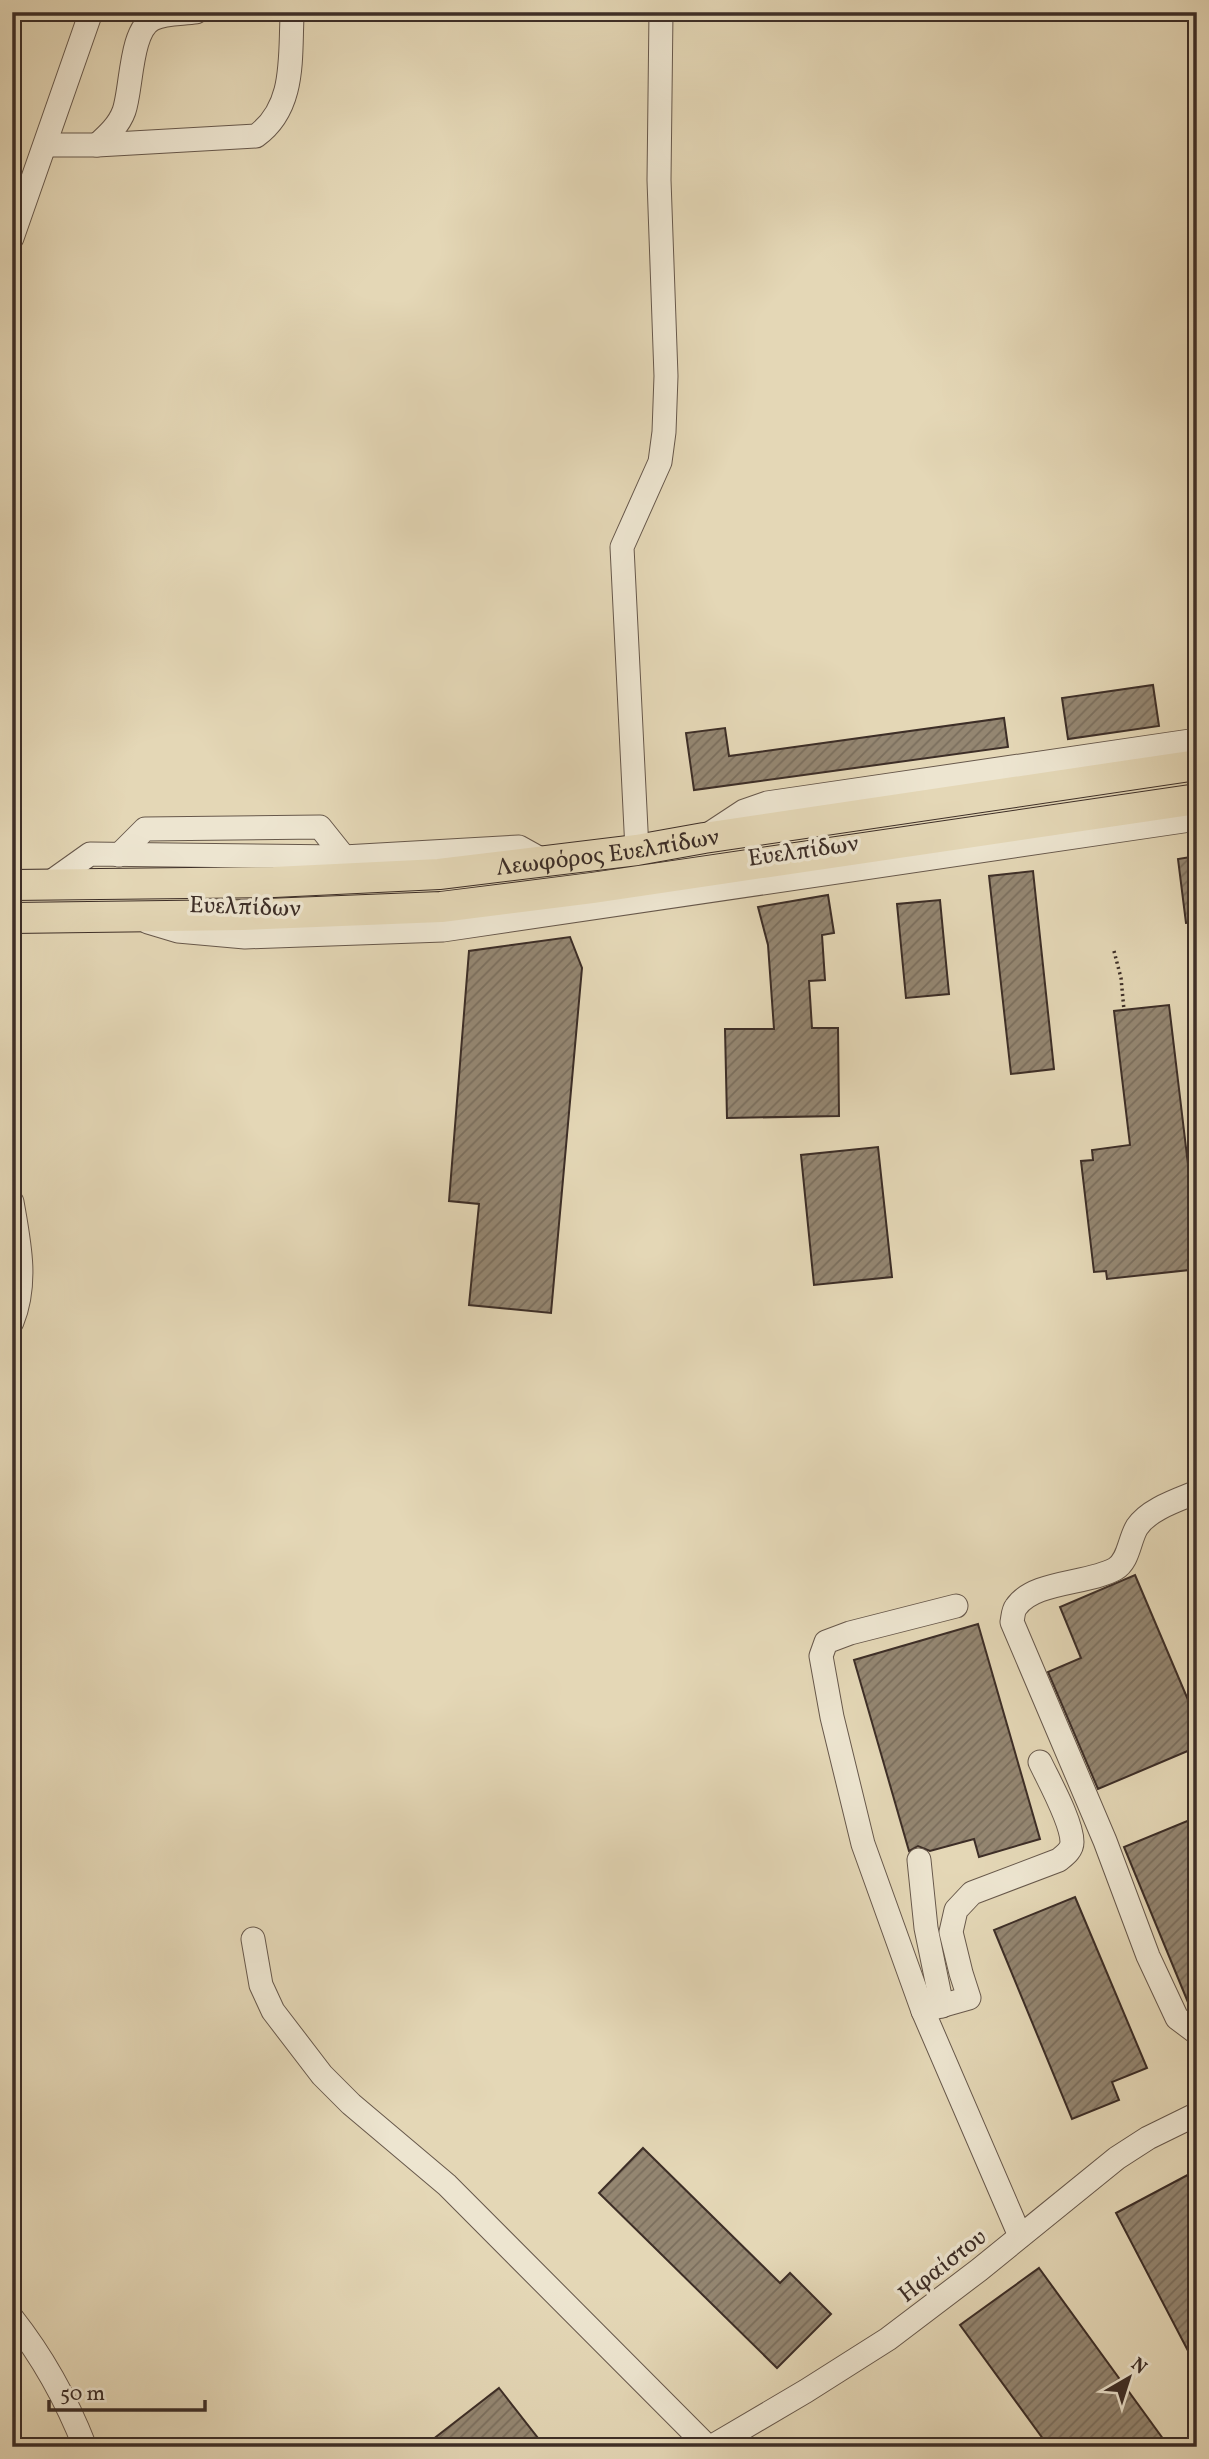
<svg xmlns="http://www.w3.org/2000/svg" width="1209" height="2459" font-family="Vollkorn,serif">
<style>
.building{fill:url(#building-hatch);stroke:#3d2e27;stroke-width:2}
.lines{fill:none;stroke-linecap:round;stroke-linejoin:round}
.minor-casing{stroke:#67584b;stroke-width:25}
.major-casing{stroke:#3d2e27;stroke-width:32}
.path{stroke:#3d2e27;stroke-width:3.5;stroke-dasharray:2 3.5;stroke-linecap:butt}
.minor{stroke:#ede5d0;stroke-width:23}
.major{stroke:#e4d7b6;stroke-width:30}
.labels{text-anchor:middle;stroke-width:7;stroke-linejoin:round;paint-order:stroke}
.street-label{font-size:24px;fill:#3d2e27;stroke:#ede5d0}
</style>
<defs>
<pattern id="building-hatch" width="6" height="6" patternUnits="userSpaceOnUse" patternTransform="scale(1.75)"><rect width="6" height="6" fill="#948671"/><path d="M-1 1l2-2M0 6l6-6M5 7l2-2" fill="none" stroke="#7a6e5d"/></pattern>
</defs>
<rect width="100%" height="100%" fill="#e4d7b6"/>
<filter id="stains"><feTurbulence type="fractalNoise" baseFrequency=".00286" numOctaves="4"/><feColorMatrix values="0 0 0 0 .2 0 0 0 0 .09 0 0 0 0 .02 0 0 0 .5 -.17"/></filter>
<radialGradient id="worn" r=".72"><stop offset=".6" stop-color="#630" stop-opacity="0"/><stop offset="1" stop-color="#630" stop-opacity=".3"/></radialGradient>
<g class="building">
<path d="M1153,685L1159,726L1068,739L1062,698Z"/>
<path d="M1004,718L1008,747L694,790L686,733L725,728L729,756Z"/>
<path d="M1197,856V922L1186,923L1178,859Z"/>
<path d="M1033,871L1054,1069L1011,1074L989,876Z"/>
<path d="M828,895L834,933L822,935L825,980L809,981L812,1028H838L839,1116L727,1118L725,1029H774L768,945L758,907Z"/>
<path d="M940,900L949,994L906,998L897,904Z"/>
<path d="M570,937L582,968L551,1313L469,1305L479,1204L449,1201L469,951Z"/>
<path d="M1169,1005L1197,1240V1260L1188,1261L1189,1270L1107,1279L1106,1271L1094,1272L1081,1161L1093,1160L1092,1150L1130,1145L1114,1011Z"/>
<path d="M878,1147L892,1277L814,1285L801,1155Z"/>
<path d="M1135,1575L1197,1721V1747L1098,1789L1048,1672L1081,1658L1060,1607Z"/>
<path d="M978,1624L1040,1839L979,1857L974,1839L930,1851L918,1846L909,1851L854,1660Z"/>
<path d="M1197,1817V2015L1192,2012L1124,1847Z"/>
<path d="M1075,1897L1147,2068L1112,2082L1119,2100L1072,2119L994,1930Z"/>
<path d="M643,2148L780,2283L790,2273L831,2314L777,2368L599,2193Z"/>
<path d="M1197,2170V2368L1116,2213Z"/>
<path d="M1039,2268L1169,2447H1049L960,2325Z"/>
<path d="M499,2388L545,2447H423Z"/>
</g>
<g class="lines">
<g class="minor-casing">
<g id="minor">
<path d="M46,145H97L256,136C295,108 290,59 292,17L287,12"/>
<path d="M97,145C108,135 119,125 124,111C132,88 130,30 153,19C164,13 183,14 196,12"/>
<path d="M12,238L91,12"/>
<path d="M706,836L744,811L767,803L1197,740"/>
<path d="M637,850L622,547L660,462L664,432L666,376L659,180L661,12"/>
<path d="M119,855L145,829L320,827L344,857"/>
<path d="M45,886L90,854L344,857L519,847L546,862"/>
<path d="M148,922L178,931L245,937L443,930L1197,819"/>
<path d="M12,1202C19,1242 28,1283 12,1322"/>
<path d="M1197,1492C1178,1500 1149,1509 1137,1527C1129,1540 1129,1561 1115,1569C1088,1584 1033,1581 1016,1607C1013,1611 1013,1617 1012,1622L1105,1841L1148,1956L1177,2018L1197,2033"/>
<path d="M956,1606L850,1633L826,1642L821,1656L832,1717L863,1844L923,2011L1020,2236"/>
<path d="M919,1860L926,1928L942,2006"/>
<path d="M253,1939L261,1985L273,2011L322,2075L351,2104L447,2185L708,2447"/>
<path d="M923,2011L969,1998L961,1973L951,1932L956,1910L972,1893L1059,1860C1065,1855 1072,1850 1072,1842C1072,1822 1049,1781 1040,1762"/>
<path d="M12,2318C42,2356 67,2401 85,2447"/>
<path d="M711,2447L806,2391L888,2339L979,2270L1117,2158L1148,2138L1197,2114"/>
</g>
</g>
<g class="major-casing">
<g id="major">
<path id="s1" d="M12,885L274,882L439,874L637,850L704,838L1197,765"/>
<path d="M12,918L243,915L441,907L592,888L1197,799"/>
</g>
</g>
<path class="path" d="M1114,951L1121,978L1124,1010"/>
<use href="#minor" class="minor"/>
<use href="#major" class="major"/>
</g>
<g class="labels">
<g class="street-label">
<text transform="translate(803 850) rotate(-8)" y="8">Ευελπίδων</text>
<text dy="8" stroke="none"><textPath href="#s1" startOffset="597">Λεωφόρος Ευελπίδων</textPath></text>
<text transform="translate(245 906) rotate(2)" y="8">Ευελπίδων</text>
<text transform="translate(942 2265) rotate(-38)" y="8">Ηφαίστου</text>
</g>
</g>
<rect width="1209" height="2459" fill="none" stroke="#e4d7b6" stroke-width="42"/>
<rect x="14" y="14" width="1181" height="2431" fill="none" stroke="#3d2e27" stroke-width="3.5"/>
<rect x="21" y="21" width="1167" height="2417" fill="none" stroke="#3d2e27" stroke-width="2"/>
<g transform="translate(1129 2378) rotate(39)" stroke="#ede5d0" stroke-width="5" paint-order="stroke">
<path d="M0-5L12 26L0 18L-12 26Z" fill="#3d2e27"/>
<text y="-10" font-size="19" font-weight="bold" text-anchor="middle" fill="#3d2e27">N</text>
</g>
<path d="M49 2400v10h156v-10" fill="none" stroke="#3d2e27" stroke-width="3.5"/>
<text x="60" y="2400" font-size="21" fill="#3d2e27" stroke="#ede5d0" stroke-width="5" paint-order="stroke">50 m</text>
<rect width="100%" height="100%" filter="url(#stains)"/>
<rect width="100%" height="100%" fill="url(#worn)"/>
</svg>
